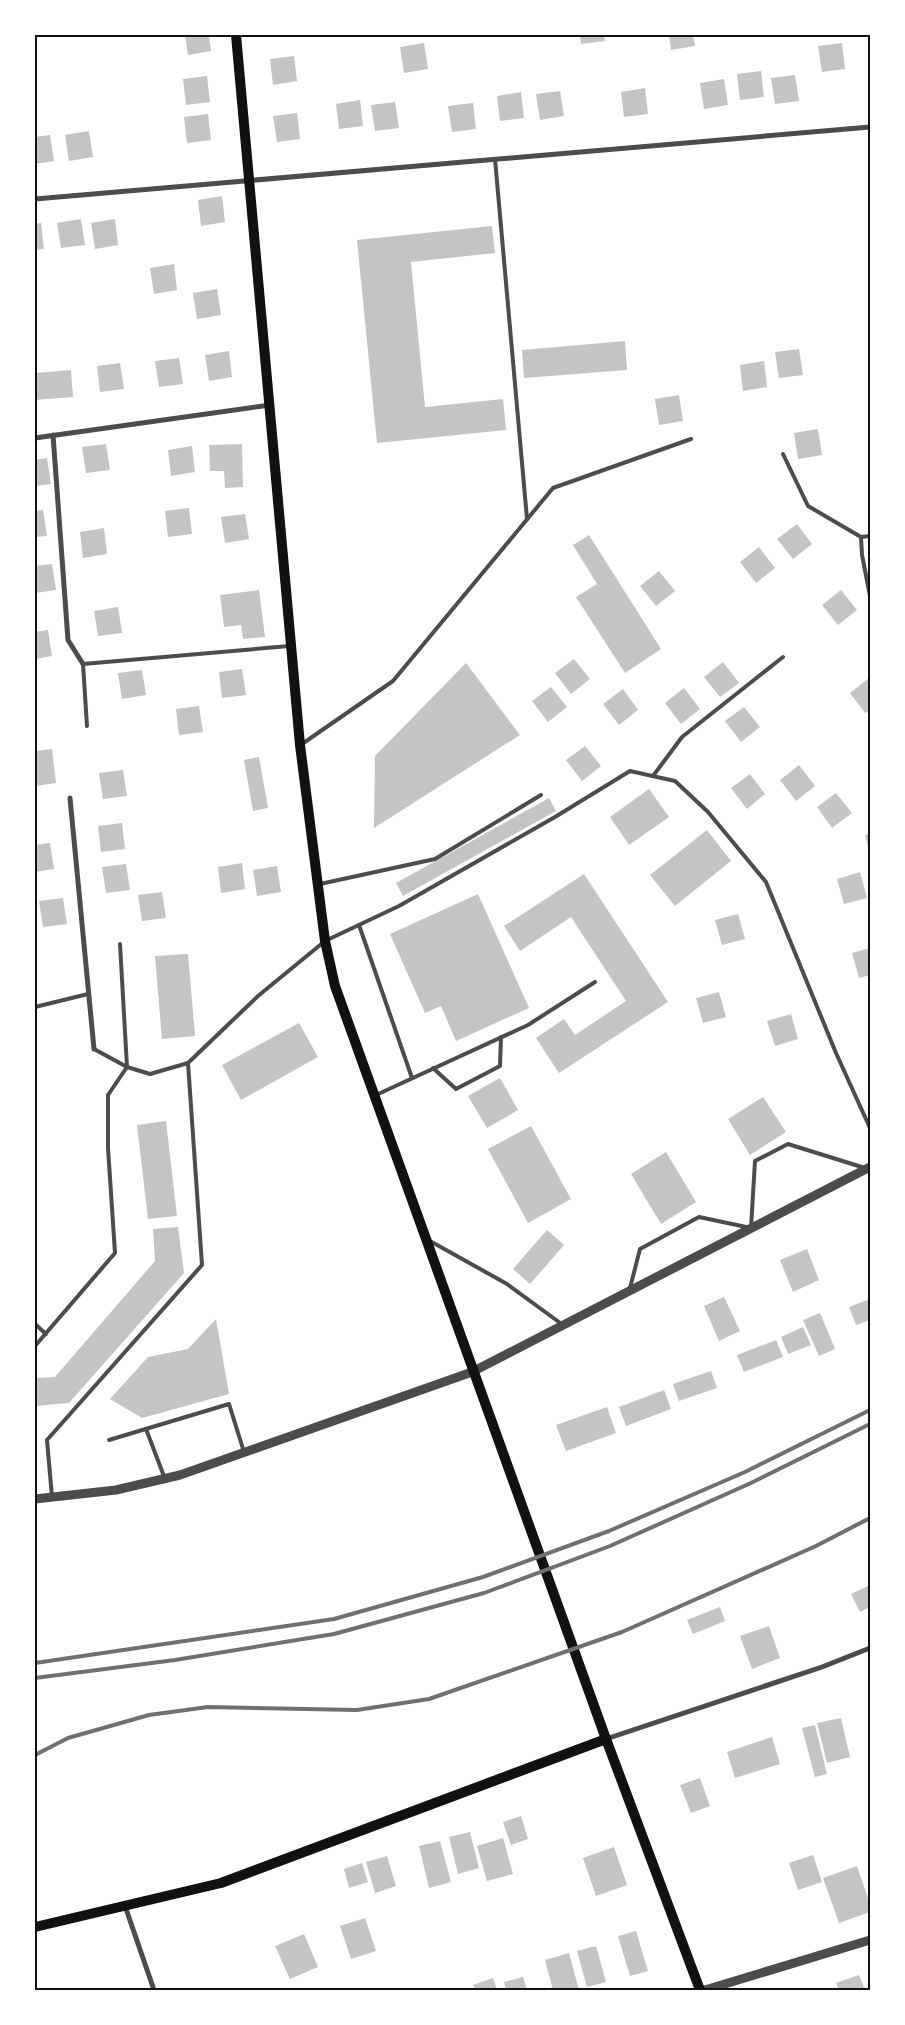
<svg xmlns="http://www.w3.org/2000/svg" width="905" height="2025" font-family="'Golos Text',sans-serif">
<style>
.building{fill:#c4c4c4}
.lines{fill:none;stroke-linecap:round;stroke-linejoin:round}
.service{stroke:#4c4c4c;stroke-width:4}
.minor{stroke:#4c4c4c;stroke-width:5}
.tertiary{stroke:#4c4c4c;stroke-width:9}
.secondary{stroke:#111;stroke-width:10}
.rail{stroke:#707070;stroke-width:4}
.neatline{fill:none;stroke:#111;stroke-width:2}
</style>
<rect width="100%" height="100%" fill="#fff"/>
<g class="building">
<path d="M185,35H209L211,51L188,55Z"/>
<path d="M580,35H604L605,41L581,44Z"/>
<path d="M669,35H693L695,46L671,50Z"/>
<path d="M424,43L428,69L404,73L400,47Z"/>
<path d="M842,43L845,69L822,72L818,46Z"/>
<path d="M294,56L297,81L273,85L270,59Z"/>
<path d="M761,71L764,97L740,100L737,74Z"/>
<path d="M795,75L799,101L775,104L771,78Z"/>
<path d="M207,76L210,102L186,105L183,79Z"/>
<path d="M724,79L728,105L704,109L700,83Z"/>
<path d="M645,88L648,114L624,117L621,92Z"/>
<path d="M560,91L564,116L540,120L536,94Z"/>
<path d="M521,92L524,118L500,121L497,96Z"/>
<path d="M360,100L363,126L339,129L336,104Z"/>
<path d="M395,102L399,128L375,131L371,105Z"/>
<path d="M473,103L476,129L452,132L448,106Z"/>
<path d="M297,113L300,139L277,142L273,116Z"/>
<path d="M208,114L211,140L187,143L184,117Z"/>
<path d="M89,131L93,157L69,161L65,135Z"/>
<path d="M50,135L54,161L35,164V137Z"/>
<path d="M222,196L225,222L201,226L198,200Z"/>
<path d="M81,219L85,245L61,248L57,223Z"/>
<path d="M115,219L118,245L95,249L91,223Z"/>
<path d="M41,223L44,249L35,250V224Z"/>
<path d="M492,226L495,253L411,262L425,407L503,399L506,430L377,443L357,240Z"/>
<path d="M174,264L177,290L154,294L150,268Z"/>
<path d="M217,289L221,315L197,319L193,293Z"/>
<path d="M625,341L627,370L524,378L522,350Z"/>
<path d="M799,349L803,375L779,378L775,352Z"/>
<path d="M229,351L232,377L209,381L205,355Z"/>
<path d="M179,358L183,384L159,387L155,361Z"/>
<path d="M764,361L767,387L743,391L740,365Z"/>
<path d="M120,363L124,389L100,392L97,366Z"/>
<path d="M71,370L73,397L35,400V373Z"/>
<path d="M679,395L683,421L659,425L655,399Z"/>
<path d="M818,429L822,455L798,459L794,433Z"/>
<path d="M106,444L110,470L86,473L82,447Z"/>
<path d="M242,444L243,487L225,488L224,471H210L209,445Z"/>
<path d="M192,446L195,472L171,476L168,450Z"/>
<path d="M47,458L51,484L35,486V460Z"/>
<path d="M189,508L192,534L168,537L165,511Z"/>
<path d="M43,510L47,536L35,537V511Z"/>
<path d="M245,514L249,539L225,543L221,517Z"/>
<path d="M797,524L812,544L793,559L777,539Z"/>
<path d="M104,528L107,554L83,558L80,532Z"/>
<path d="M589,535L661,649L625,673L576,597L597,584L573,545Z"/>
<path d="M759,547L775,568L756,583L740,562Z"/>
<path d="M52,564L56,590L35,593V566Z"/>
<path d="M659,571L675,591L656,606L640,586Z"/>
<path d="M259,590L265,637L243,639L241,625L224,627L220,595Z"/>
<path d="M841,590L857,610L838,625L822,605Z"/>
<path d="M118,607L122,633L98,636L94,611Z"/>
<path d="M48,630L52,656L35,659V632Z"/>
<path d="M574,659L590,679L571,694L555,673Z"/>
<path d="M723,662L739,683L720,697L704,677Z"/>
<path d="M466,663L520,735L374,828L375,756Z"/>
<path d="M242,669L246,695L222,698L219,672Z"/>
<path d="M142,670L146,695L122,699L118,673Z"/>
<path d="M869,678L870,710L865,713L850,693Z"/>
<path d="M551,687L567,707L548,722L532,701Z"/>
<path d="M684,688L700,709L681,724L665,703Z"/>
<path d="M623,689L638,710L619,725L603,704Z"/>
<path d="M199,706L203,732L179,735L176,709Z"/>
<path d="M744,707L760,727L741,742L725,721Z"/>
<path d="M585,746L601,766L582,781L566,760Z"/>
<path d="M52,749L56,783L35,786V751Z"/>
<path d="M259,757L268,808L253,811L244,760Z"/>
<path d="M799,765L815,786L796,801L780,780Z"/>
<path d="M123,770L127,796L103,799L99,773Z"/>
<path d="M750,774L765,794L747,809L731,788Z"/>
<path d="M649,789L669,817L629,845L610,817Z"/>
<path d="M836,793L852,813L832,828L817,807Z"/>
<path d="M549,798L556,811L403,896L396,883Z"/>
<path d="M122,823L125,849L101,852L98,826Z"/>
<path d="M707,830L731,861L675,906L650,875Z"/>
<path d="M870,834V852H869L865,835Z"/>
<path d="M50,843L54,869L35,872V845Z"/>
<path d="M242,863L245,889L221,893L218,867Z"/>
<path d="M126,864L130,890L106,893L102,867Z"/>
<path d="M277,866L281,892L257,896L253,870Z"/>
<path d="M860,872L867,898L844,904L837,879Z"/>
<path d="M584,874L668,1002L559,1073L536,1038L564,1019L575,1035L626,1001L571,917L520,951L504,926Z"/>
<path d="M162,892L166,918L142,921L138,895Z"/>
<path d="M478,894L529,1008L456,1041L441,1006L425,1013L390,934Z"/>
<path d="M63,898L67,924L43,927L39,901Z"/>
<path d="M738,914L745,939L722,945L715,920Z"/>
<path d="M870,948V975L859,978L852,953Z"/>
<path d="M188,954L195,1036L162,1039L155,956Z"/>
<path d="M719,992L726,1017L703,1023L696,998Z"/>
<path d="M791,1014L798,1039L775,1046L767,1021Z"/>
<path d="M299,1023L318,1057L241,1100L222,1065Z"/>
<path d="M500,1078L518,1110L487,1128L468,1096Z"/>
<path d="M763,1097L786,1132L750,1155L728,1119Z"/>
<path d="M166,1121L177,1216L148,1219L137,1125Z"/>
<path d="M531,1126L571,1199L528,1223L488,1149Z"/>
<path d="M666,1152L696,1202L661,1224L631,1174Z"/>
<path d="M178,1227L184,1273L69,1403L35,1406V1378L55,1377L155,1261L153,1229Z"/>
<path d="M547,1230L564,1245L530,1284L513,1269Z"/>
<path d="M807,1249L819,1280L793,1292L780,1260Z"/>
<path d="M724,1297L740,1331L719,1341L704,1306Z"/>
<path d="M870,1299V1320L856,1325L849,1307Z"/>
<path d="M820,1313L835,1349L819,1356L803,1320Z"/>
<path d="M216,1319L229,1394L142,1418L110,1399L148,1357L188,1349Z"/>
<path d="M803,1327L811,1345L788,1354L781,1337Z"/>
<path d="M776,1340L783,1357L744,1372L737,1355Z"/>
<path d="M711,1371L717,1388L679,1401L673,1384Z"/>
<path d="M664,1390L671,1409L626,1426L619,1407Z"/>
<path d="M607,1407L616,1433L566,1451L556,1425Z"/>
<path d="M868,1586L870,1607L860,1612L851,1594Z"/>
<path d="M720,1607L725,1621L693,1634L687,1620Z"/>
<path d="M769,1626L780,1658L752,1669L740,1636Z"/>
<path d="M841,1718L850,1757L827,1763L817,1723Z"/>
<path d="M815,1725L827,1774L815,1777L802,1728Z"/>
<path d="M772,1737L780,1764L735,1778L727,1752Z"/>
<path d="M700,1778L710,1806L691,1813L680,1785Z"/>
<path d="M521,1816L528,1839L511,1845L503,1822Z"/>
<path d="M470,1832L479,1868L458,1874L449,1837Z"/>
<path d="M503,1838L513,1874L487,1881L477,1846Z"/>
<path d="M440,1841L451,1882L429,1888L419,1846Z"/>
<path d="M614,1847L627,1885L596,1896L583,1858Z"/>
<path d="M813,1855L822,1882L798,1890L789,1863Z"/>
<path d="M387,1856L396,1886L375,1893L366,1862Z"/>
<path d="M362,1863L368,1882L349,1888L344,1869Z"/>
<path d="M857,1866L870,1904V1912L839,1923L823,1878Z"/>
<path d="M365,1918L376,1951L351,1959L340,1926Z"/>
<path d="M636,1931L648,1971L630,1976L618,1936Z"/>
<path d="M304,1934L318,1967L290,1979L275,1946Z"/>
<path d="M596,1946L606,1982L587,1987L577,1951Z"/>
<path d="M569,1953L579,1990H553L545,1960Z"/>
<path d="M859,1975L865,1990H839L836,1983Z"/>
<path d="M523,1977L527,1990H506L504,1982Z"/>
<path d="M493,1978L497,1990H475L473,1985Z"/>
</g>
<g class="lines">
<g class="service">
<path d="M495,159L527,519"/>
<path d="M783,454L808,506L861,537L862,555L870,596"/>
<path d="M861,537L870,536"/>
<path d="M87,726L83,664L289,646"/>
<path d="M302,744L393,681L553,488L691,439"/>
<path d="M653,776L682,737L783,657"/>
<path d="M320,884L435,859L541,795"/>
<path d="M359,925L412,1078"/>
<path d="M35,1007L88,994"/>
<path d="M94,1049L127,1067L150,1074L188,1063L258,996L325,941L399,906L555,817L630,771L675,781L708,812L766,882L836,1053L870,1128"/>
<path d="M433,1068L456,1089L500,1066L501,1037"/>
<path d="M376,1095L528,1025L595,982"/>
<path d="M430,1241L507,1284L563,1325"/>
<path d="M630,1288L640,1249L699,1217L751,1228L755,1161L788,1144L865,1168"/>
<path d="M35,1324L46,1334"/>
<path d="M35,1346L115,1253L108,1148V1095L127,1067L120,944"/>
<path d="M146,1429L165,1479"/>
<path d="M109,1440L229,1404L244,1452"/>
<path d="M52,1497L47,1440L202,1265L188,1063"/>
</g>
<g class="minor">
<path d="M35,199L870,127"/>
<path d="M53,435L68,640L83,664"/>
<path d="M35,438L270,405"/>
<path d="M70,798L94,1049"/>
<path d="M606,1739L822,1667L870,1648"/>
<path d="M125,1906L154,1990"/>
</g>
<g class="tertiary">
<path d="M35,1499L116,1490L180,1475L472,1372L870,1167"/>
<path d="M705,1990L870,1940"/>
</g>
<g class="secondary">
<path d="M236,35L300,745L325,941L335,986L606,1739L700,1990"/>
<path d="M35,1927L221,1883L606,1739"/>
</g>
<g class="rail">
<path d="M35,1663L334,1619L483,1577L609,1531L745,1472L870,1410"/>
<path d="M35,1678L175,1660L334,1634L484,1593L610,1546L751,1483L870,1424"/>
<path d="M35,1755L68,1738L149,1715L208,1707L357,1710L429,1699L622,1632L816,1546L870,1518"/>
</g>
</g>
<rect width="905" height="2025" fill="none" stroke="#ffffff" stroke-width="72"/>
<rect x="36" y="36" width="833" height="1953" class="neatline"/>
</svg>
